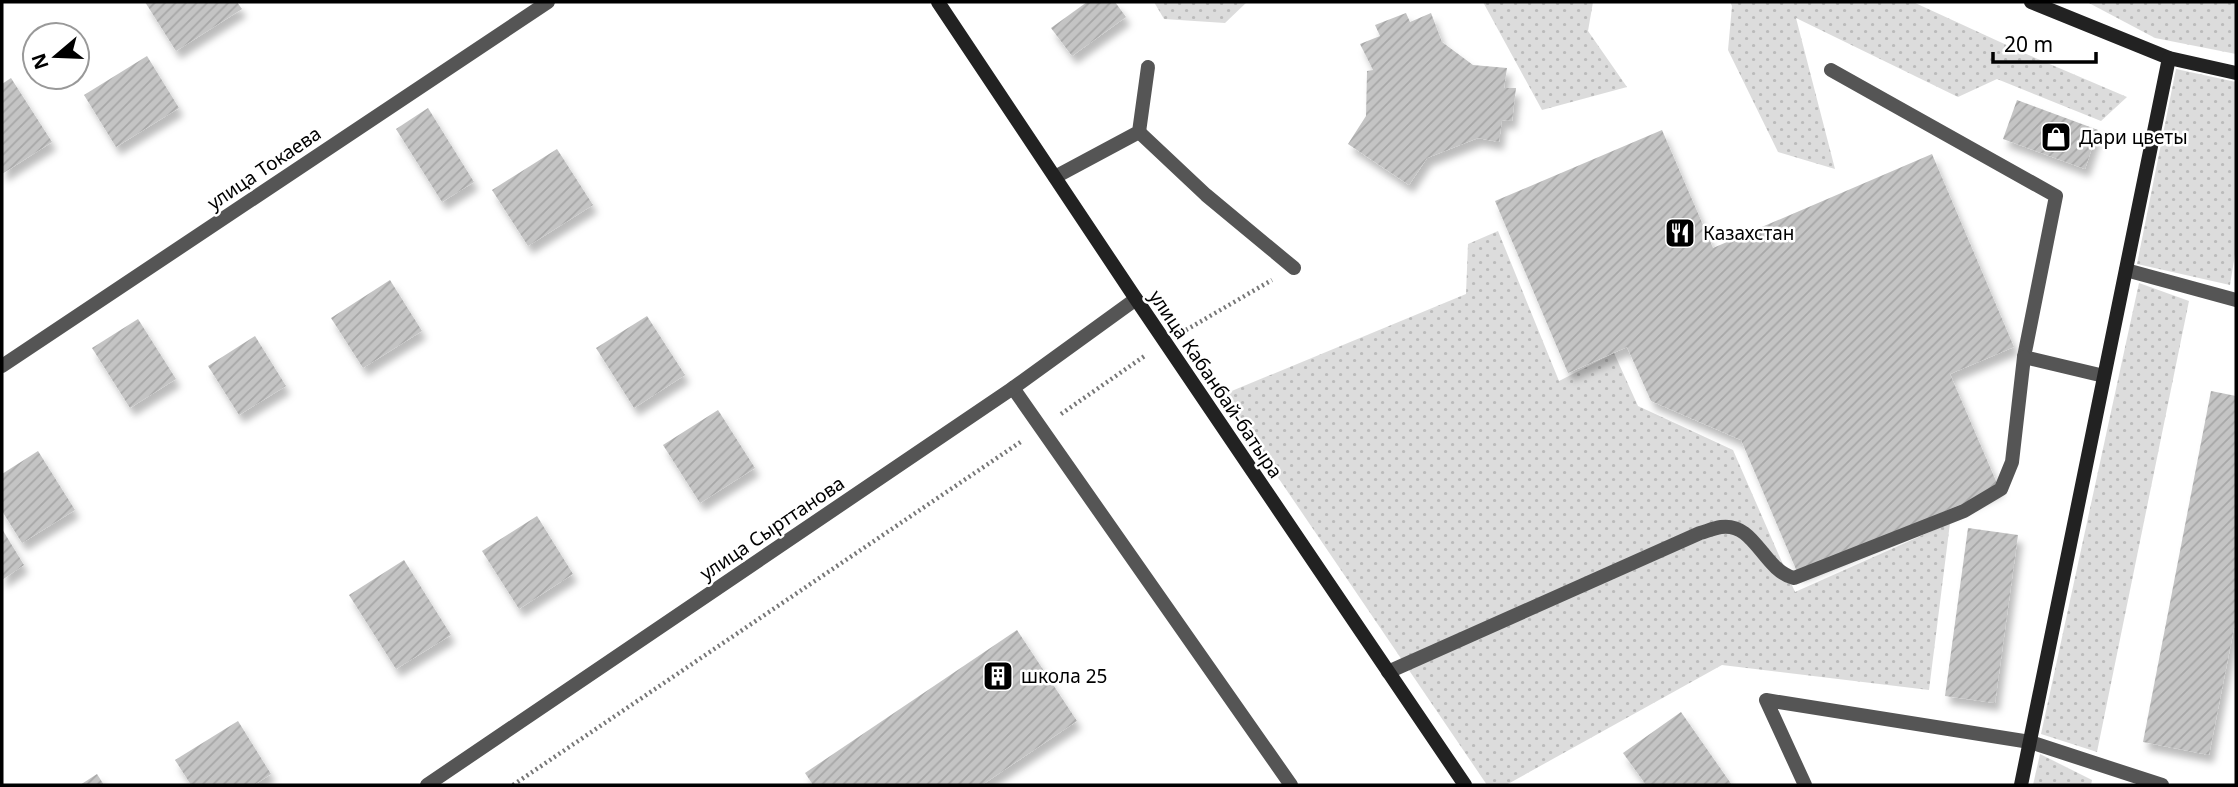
<svg xmlns="http://www.w3.org/2000/svg" width="2238" height="787" font-family="'Noto Sans',sans-serif">
<style>
.grass{fill:url(#grass-dots)}
.building{fill:url(#building-hatch);filter:url(#shadow)}
.lines{fill:none;stroke-linecap:round;stroke-linejoin:round}
.path{stroke:#777;stroke-width:4.5;stroke-dasharray:2 3.5;stroke-linecap:butt}
.lane{stroke:#555;stroke-width:14}
.street{stroke:#555;stroke-width:14}
.secondary{stroke:#222;stroke-width:14}
.labels{text-anchor:middle;stroke-width:5;stroke-linejoin:round;paint-order:stroke}
.poi-label{font-size:19px;fill:#000;stroke:#fff;text-anchor:start}
.street-label{font-size:19px;fill:#000;stroke:#fff}
</style>
<defs>
<pattern id="grass-dots" width="8" height="8" patternUnits="userSpaceOnUse" patternTransform="scale(1.75)"><rect width="8" height="8" fill="#dcdcdc"/><path d="M2 2h.1M6 6h.1" fill="none" stroke="#bbb" stroke-width="1.8" stroke-linecap="round"/></pattern>
<pattern id="building-hatch" width="6" height="6" patternUnits="userSpaceOnUse" patternTransform="scale(1.75)"><rect width="6" height="6" fill="#c4c4c4"/><path d="M-1 1l2-2M0 6l6-6M5 7l2-2" fill="none" stroke="#a7a7a7"/></pattern>
<filter id="shadow"><feDropShadow dx="4.5" dy="8" stdDeviation="3.5" flood-color="#0004"/></filter>
</defs>
<rect width="100%" height="100%" fill="#fff"/>
<g class="grass">
<path d="M1154,2H1247L1225,23L1164,19Z"/>
<path d="M1483,2H1593L1588,31L1627,87L1542,110Z"/>
<path d="M1730,2H1913L2024,53L2127,97L2101,121L1997,79L1958,97L1796,18L1835,169L1778,152L1728,50L1732,6Z"/>
<path d="M2087,2H2236V54L2155,38Z"/>
<path d="M2176,69L2236,82V248L2230,285L2137,264Z"/>
<path d="M1498,231L1559,381L1614,353L1638,406L1733,450L1795,592L1950,523L1929,690L1722,665L1506,785H1487L1222,395L1466,294L1468,244Z"/>
<path d="M2139,283L2189,301L2097,752L2041,734Z"/>
<path d="M2040,754L2092,780L2091,785H2033Z"/>
</g>
<g class="building">
<path d="M145,2H237L242,9L176,51Z"/>
<path d="M1087,2H1115L1126,17L1072,56L1051,28Z"/>
<path d="M1406,13L1410,22L1431,13L1442,42L1473,65L1507,68L1504,88H1516L1512,121L1502,120L1499,142L1478,138L1427,158L1409,185L1348,144L1366,116L1367,71L1373,70L1360,44L1380,36L1375,25Z"/>
<path d="M147,56L179,108L116,147L84,95Z"/>
<path d="M11,78L52,142L2,174V84Z"/>
<path d="M2017,100L2098,130L2085,169L2003,139Z"/>
<path d="M428,108L474,182L442,202L396,129Z"/>
<path d="M1662,130L1713,248L1932,154L2014,347L1950,374L1999,488L1798,574L1741,440L1651,401L1627,347L1568,373L1495,201Z"/>
<path d="M557,149L593,205L528,246L492,190Z"/>
<path d="M390,280L422,331L363,368L331,318Z"/>
<path d="M647,316L685,375L634,408L596,348Z"/>
<path d="M138,319L176,379L130,408L92,348Z"/>
<path d="M255,336L286,386L239,415L208,366Z"/>
<path d="M2211,391L2236,396V618L2209,755L2143,742Z"/>
<path d="M718,410L755,468L700,503L663,445Z"/>
<path d="M38,451L75,510L22,543L2,511V474Z"/>
<path d="M537,516L573,574L519,609L482,551Z"/>
<path d="M1968,528L2018,535L1995,703L1945,696Z"/>
<path d="M2,529L24,565L2,580Z"/>
<path d="M404,560L451,635L396,669L349,595Z"/>
<path d="M1017,630L1077,721L982,785H813L805,773Z"/>
<path d="M1681,712L1732,785H1646L1623,753Z"/>
<path d="M238,721L271,774L254,785H191L175,760Z"/>
<path d="M97,774L104,785H80Z"/>
</g>
<g class="lines">
<g class="path">
<path d="M1186,330L1272,280"/>
<path d="M1061,414L1146,355"/>
<path d="M513,785L1022,441"/>
</g>
<g class="lane">
<path d="M1831,70L2056,196L2024,357L2104,376"/>
<path d="M1139,132L1206,195L1294,268"/>
<path d="M1055,177L1139,132L1148,67"/>
<path d="M1388,672L1700,533C1707,531 1714,528 1721,527C1755,522 1763,570 1794,578L1964,511L2001,489L2012,462L2024,357"/>
<path d="M1805,785L1766,700L2030,742"/>
</g>
<g class="street">
<path d="M2126,270L2236,300"/>
<path d="M2,366L548,2"/>
<path d="M1013,388L1291,785"/>
<path d="M2030,742L2162,785"/>
<path d="M427,785L1013,388L1136,299"/>
</g>
<g class="secondary">
<path d="M938,2L1136,299L1465,785"/>
<path d="M2031,2L2169,58L2236,73"/>
<path d="M2021,785L2169,58"/>
</g>
</g>
<defs>
<g id="shop-square" transform="scale(1.575)"><rect x="-9" y="-9" width="18" height="18" rx="4" fill="#000" stroke="#fff"/><path d="M-5-2.5h2.3a2.7 3.5 0 0 1 5.4 0H5L5.5 6h-11ZM-1.5-2.5h3a1.5 2.3 0 0 0-3 0Z" fill="#fff"/></g>
<g id="restaurant-square" transform="scale(1.575)"><rect x="-9" y="-9" width="18" height="18" rx="4" fill="#000" stroke="#fff"/><path d="M-5-6h1v4h1v-4h1v4h1v-4h1v5L-1.5 .5V6h-2V.5L-5-1ZM5-6V6H3V1.5H1.5Q1.5-4 5-6Z" fill="#fff"/></g>
<g id="building-square" transform="scale(1.575)"><rect x="-9" y="-9" width="18" height="18" rx="4" fill="#000" stroke="#fff"/><path d="M-4-6H4V6H1V3H-1V6H-4ZM-2.5-4.3h1.7v1.8h-1.7ZM.8-4.3h1.7v1.8H.8ZM-2.5-1h1.7V.8h-1.7ZM.8-1h1.7V.8H.8Z" fill="#fff"/></g>
</defs>
<g fill-rule="evenodd">
<use href="#shop-square" x="2056" y="137"/>
<use href="#restaurant-square" x="1680" y="233"/>
<use href="#building-square" x="998" y="676"/>
</g>
<g class="labels">
<g class="poi-label">
<text x="2079" y="144">Дари цветы</text>
<text x="1703" y="240">Казахстан</text>
<text x="1021" y="683">школа 25</text>
</g>
<g class="street-label">
<text transform="translate(264 168) rotate(-34)" y="7">улица Токаева</text>
<text transform="translate(1216 384) rotate(56)" y="7">улица Кабанбай-батыра</text>
<text transform="translate(772 528) rotate(-34)" y="7">улица Сырттанова</text>
</g>
</g>
<rect width="2238" height="787" fill="none" stroke="#000000" stroke-width="7"/>
<g transform="translate(56 56) rotate(251)"><circle r="33" fill="#ffffff" stroke="#999999" stroke-width="2"/>
<path d="M0-5L12 26L0 18L-12 26Z" fill="#000000"/>
<text y="-10" font-size="19" font-weight="bold" text-anchor="middle" fill="#000000">N</text>
</g>
<path d="M1993 52v10h103v-10" fill="none" stroke="#000000" stroke-width="3.5"/>
<text x="2004" y="52" font-size="21" fill="#000000" stroke="#ffffff" stroke-width="5" paint-order="stroke">20 m</text>
</svg>
